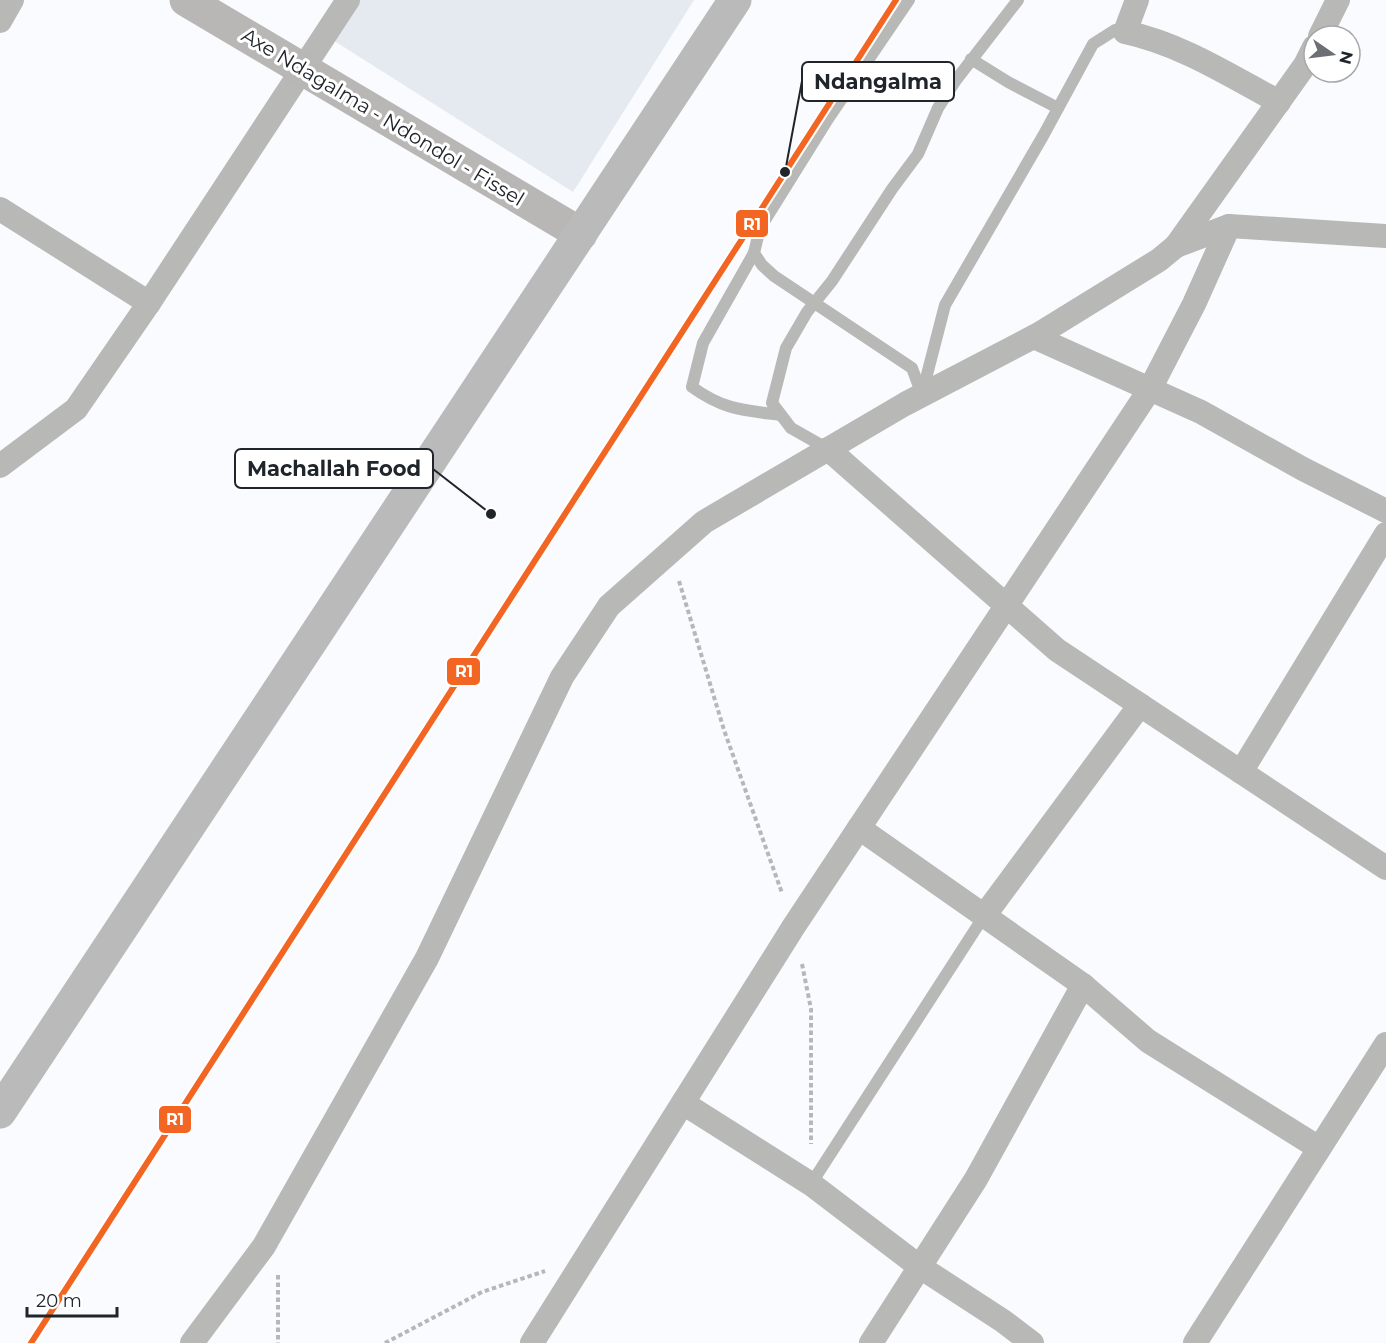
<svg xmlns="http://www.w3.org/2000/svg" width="1386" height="1343" font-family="Montserrat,sans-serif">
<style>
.built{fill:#e5eaf0}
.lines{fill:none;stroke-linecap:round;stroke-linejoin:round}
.path{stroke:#b6b7b6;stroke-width:4;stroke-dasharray:4.5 3;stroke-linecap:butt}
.lane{stroke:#b8b8b6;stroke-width:12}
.street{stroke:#b8b8b6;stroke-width:24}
.secondary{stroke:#b8b7b5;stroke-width:33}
.primary{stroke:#b9bab9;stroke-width:33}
.rail-1-casing{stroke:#fff;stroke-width:10}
.rail-1{stroke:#f26522;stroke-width:6}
.labels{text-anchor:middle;stroke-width:6;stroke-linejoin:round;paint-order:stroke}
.street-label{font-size:20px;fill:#20252b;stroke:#fff}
.leader{fill:none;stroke:#20252b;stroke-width:2}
.callout-dot{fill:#20252b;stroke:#fff;stroke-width:2}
.callout{fill:#fff;stroke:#20252b;stroke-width:2}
.callout-label{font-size:21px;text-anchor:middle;font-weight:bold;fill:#20252b}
.line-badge{stroke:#fff;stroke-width:2}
.badge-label{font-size:16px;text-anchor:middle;font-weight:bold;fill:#fff}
</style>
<rect width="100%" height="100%" fill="#f9fbfe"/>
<path class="built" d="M336,0H694L573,192L317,30Z"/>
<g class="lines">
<g class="path">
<path d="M679,581L724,730L782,893"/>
<path d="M802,964L811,1009V1144"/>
<path d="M278,1275V1343"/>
<path d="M385,1343L482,1292L545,1271"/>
</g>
<g class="lane">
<path d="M909,0L826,122L760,228L754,253L762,265L774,276L912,368L922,395"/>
<path d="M971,59L1008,82L1058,108"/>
<path d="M754,253L703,343L692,387C724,410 743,410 781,415"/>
<path d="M922,394L945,305L1043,136L1093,44L1115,30L1125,32"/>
<path d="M828,449L791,428L772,403L786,348L807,312L832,281L892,189L918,154L938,108L956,80L1018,0"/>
<path d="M811,1184L984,916"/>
</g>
<g class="street">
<path d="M1137,0L1125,32C1181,44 1229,75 1279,102"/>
<path d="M0,21L12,0"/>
<path d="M1320,36L1338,0"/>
<path d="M0,209L149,303"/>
<path d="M1176,246L1229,226L1386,236"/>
<path d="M1034,337L1201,412L1303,469L1386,511"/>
<path d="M828,449L1057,650L1386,868"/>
<path d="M0,466L76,409L149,303L348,0"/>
<path d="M1241,772L1386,534"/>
<path d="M859,828L1083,985"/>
<path d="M984,916L1140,705"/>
<path d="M683,1103L811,1184L920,1267L1003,1321L1032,1343"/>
<path d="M192,1343L264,1246L427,958L562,677L609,606L704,522L905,404L1039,334L1159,260L1176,246L1305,65L1314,47"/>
<path d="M532,1343L794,926L1150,389L1194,304L1229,226"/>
<path d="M871,1343L976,1179L1083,985L1148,1041L1319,1148"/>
<path d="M1195,1343L1386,1044"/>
</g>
<path class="secondary" d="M186,0L581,234"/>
<path class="primary" d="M0,1112L735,0"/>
<g class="rail-1-casing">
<path id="rail-1" d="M31,1343L896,0"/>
</g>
<use href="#rail-1" class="rail-1"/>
</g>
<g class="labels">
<g class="street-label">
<text transform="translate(383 117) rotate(31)" y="7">Axe Ndagalma - Ndondol - Fissel</text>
</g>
</g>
<path class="leader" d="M785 172L802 81M491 514L433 469"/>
<g class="callout-dot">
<circle cx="785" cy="172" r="6"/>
<circle cx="491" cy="514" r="6"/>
</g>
<g class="callout">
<rect x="802" y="62" width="152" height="39" rx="6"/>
<rect x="235" y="449" width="198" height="39" rx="6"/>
</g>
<g class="callout-label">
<text x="878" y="89">Ndangalma</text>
<text x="334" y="476">Machallah Food</text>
</g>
<g class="line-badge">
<rect x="735" y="209" width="34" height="29" rx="6" fill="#f26522"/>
<rect x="446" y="657" width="35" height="29" rx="6" fill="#f26522"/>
<rect x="158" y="1105" width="34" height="29" rx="6" fill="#f26522"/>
</g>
<g class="badge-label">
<text x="752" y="230">R1</text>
<text x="464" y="677">R1</text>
<text x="175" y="1125">R1</text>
</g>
<g transform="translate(1332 54) rotate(104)"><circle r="28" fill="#ffffff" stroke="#a6a8aa" stroke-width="1.5"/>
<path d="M0-4.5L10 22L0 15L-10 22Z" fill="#6c7075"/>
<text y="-9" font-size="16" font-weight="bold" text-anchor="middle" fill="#20252b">N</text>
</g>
<path d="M27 1307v9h90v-9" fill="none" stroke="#20252b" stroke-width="3"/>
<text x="36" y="1307" font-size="18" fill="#20252b" stroke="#ffffff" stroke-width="4.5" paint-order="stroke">20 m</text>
</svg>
